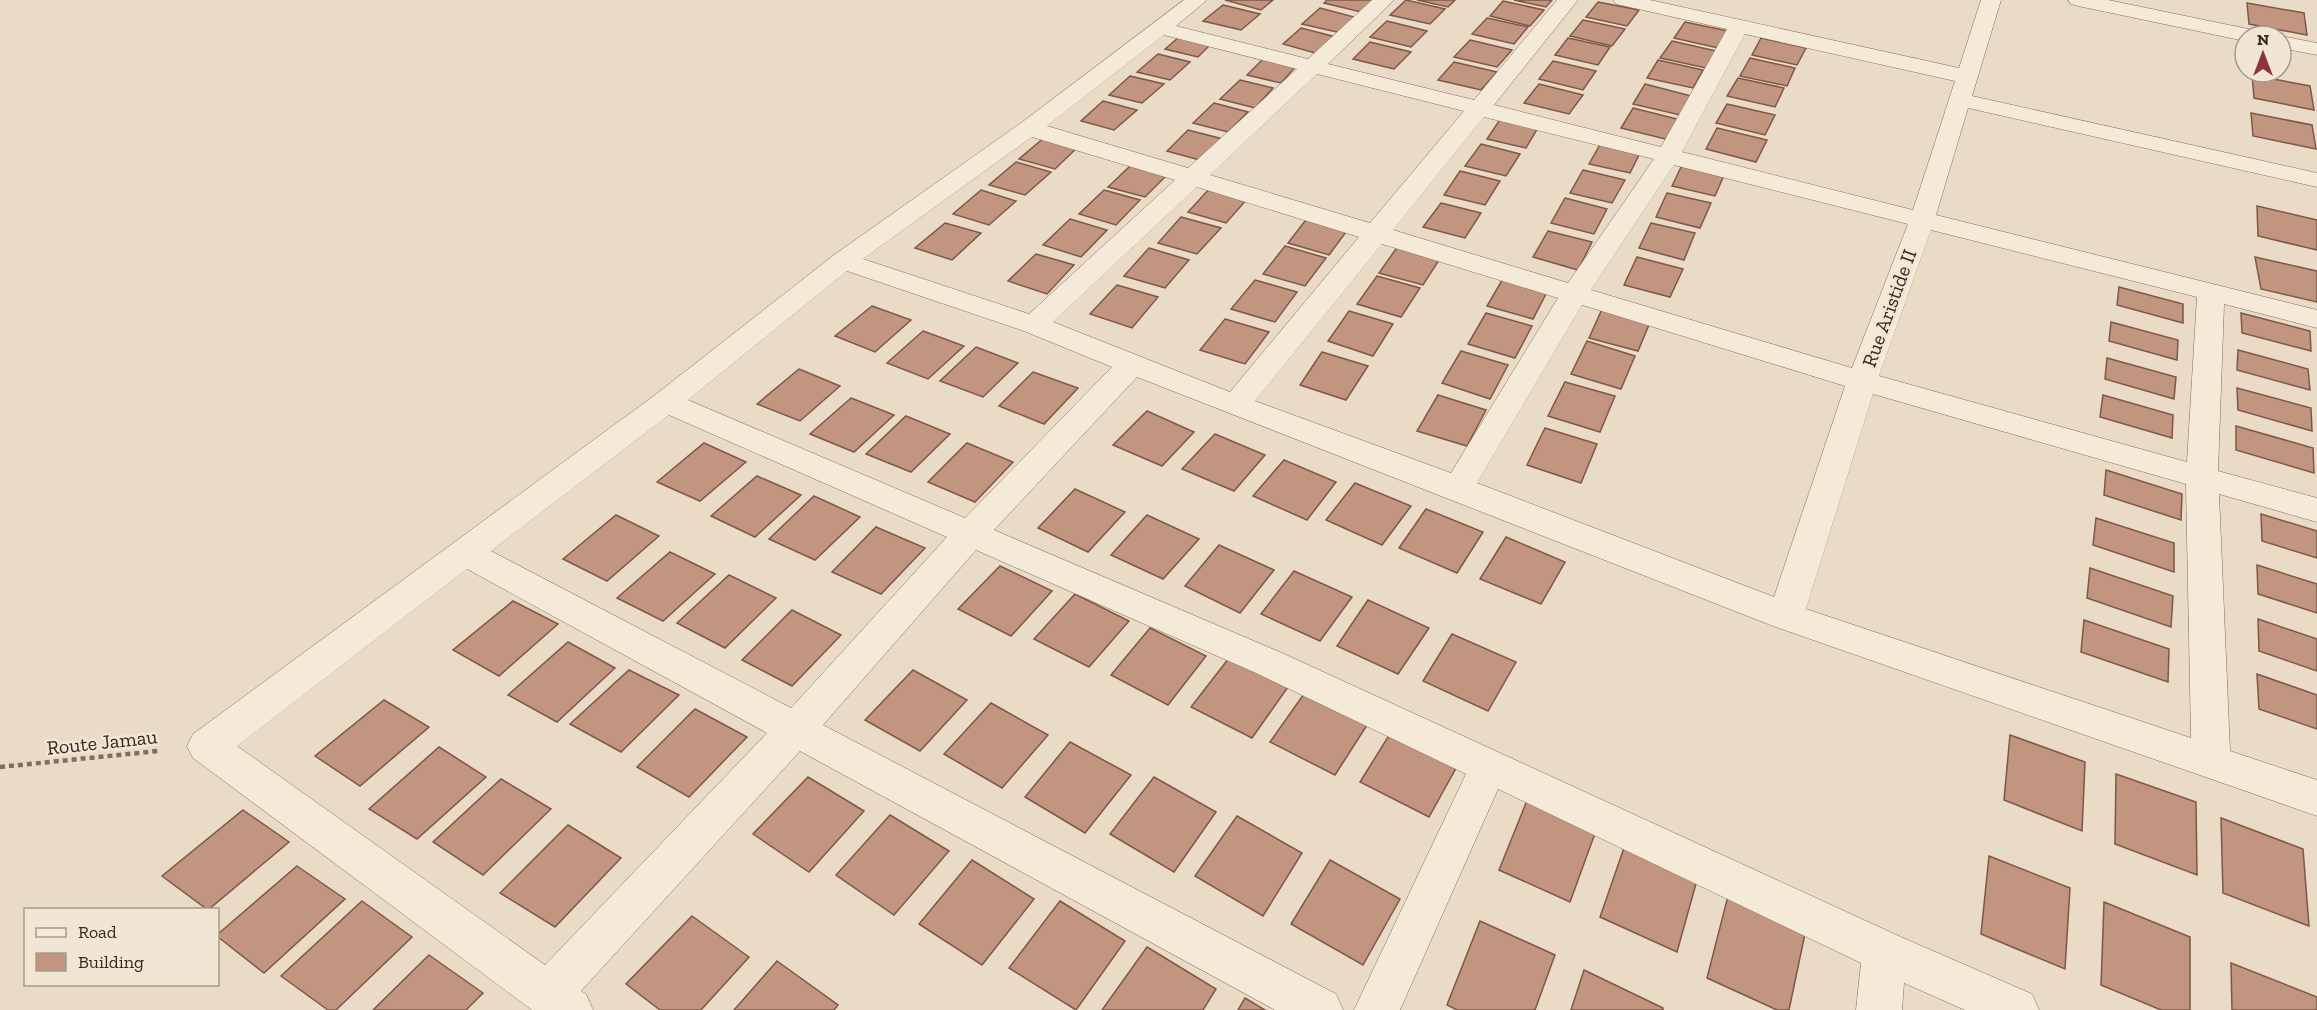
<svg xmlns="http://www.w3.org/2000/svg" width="2317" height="1010" font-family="'Zilla Slab',serif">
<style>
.building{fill:#c29580;stroke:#7e5746;stroke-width:1.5}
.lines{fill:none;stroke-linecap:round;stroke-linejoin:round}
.minor-casing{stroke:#826d5e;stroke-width:1}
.path{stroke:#826d5e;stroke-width:4.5;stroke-dasharray:5 4;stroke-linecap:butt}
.minor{fill:#f5e9d8;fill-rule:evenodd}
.labels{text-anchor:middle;stroke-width:5;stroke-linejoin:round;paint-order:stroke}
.street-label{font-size:20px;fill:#342720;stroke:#f1e6d4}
</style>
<rect width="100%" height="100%" fill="#e9dbc6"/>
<g class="building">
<path d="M1225,0H1273L1261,10Z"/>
<path d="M1327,0H1374L1361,12L1324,3Z"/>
<path d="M1406,0L1445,9L1430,24L1390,15Z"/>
<path d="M1417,0H1455L1448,7Z"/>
<path d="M1514,0H1552L1546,7Z"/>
<path d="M1503,1L1544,10L1530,26L1490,16Z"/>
<path d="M1598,2L1639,10L1627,26L1586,17Z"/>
<path d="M2247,3L2304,13L2307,35L2249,24Z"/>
<path d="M1223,5L1260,14L1241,30L1203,21Z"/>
<path d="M1320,8L1358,18L1341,33L1302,24Z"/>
<path d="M1487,18L1528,27L1514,44L1472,34Z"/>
<path d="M1583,20L1625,29L1612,46L1570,36Z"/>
<path d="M1387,21L1427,31L1411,47L1370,37Z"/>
<path d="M1685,22L1728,31L1718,48L1674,38Z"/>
<path d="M1301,28L1340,38L1322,55L1283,44Z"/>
<path d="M1179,37L1211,44L1198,57L1165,49Z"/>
<path d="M1568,38L1610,47L1598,65L1555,55Z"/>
<path d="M1761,38L1806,48L1797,65L1752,55Z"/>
<path d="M1470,40L1512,50L1497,67L1454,57Z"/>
<path d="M1672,41L1716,51L1706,68L1660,58Z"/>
<path d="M1370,42L1411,52L1394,69L1353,59Z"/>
<path d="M1158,54L1190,62L1170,80L1137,72Z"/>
<path d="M1265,57L1298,64L1281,83L1247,75Z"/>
<path d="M1750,58L1795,68L1787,86L1740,76Z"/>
<path d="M1658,60L1703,70L1693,88L1647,78Z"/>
<path d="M1553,61L1596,71L1583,90L1539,79Z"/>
<path d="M1454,62L1497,72L1481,90L1438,80Z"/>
<path d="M2252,75L2310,86L2314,110L2254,98Z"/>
<path d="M1130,76L1164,84L1142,103L1109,95Z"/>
<path d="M1738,78L1784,88L1775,107L1727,96Z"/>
<path d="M1240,80L1273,88L1255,108L1220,99Z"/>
<path d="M1539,84L1583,95L1569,114L1524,103Z"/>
<path d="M1645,84L1691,96L1680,115L1633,104Z"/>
<path d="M1103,101L1137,110L1114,130L1081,121Z"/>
<path d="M1214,103L1248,112L1228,132L1193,123Z"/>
<path d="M1727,104L1775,115L1765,135L1716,123Z"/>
<path d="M1633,108L1681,120L1669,140L1621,128Z"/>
<path d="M2251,113L2312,125L2316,149L2253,136Z"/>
<path d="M1501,118L1539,126L1526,148L1487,139Z"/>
<path d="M1717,128L1767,140L1756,162L1706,149Z"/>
<path d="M1188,130L1223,139L1203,161L1167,151Z"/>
<path d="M1045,137L1079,146L1055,169L1019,159Z"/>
<path d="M1602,141L1641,151L1630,173L1589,164Z"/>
<path d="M1481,144L1520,154L1506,176L1465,166Z"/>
<path d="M1016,162L1051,172L1025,195L989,185Z"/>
<path d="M1683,163L1725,173L1715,196L1672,186Z"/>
<path d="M1132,164L1168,174L1145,197L1108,187Z"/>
<path d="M1583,170L1625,180L1612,203L1570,193Z"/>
<path d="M1460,171L1500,181L1485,205L1444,195Z"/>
<path d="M1210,188L1248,198L1226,223L1188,212Z"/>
<path d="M981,190L1016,201L989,225L953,214Z"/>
<path d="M1104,190L1140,200L1116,225L1079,214Z"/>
<path d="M1667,193L1711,203L1700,228L1656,217Z"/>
<path d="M1565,198L1607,209L1594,234L1551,223Z"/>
<path d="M1441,203L1481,213L1465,238L1423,227Z"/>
<path d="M2257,206L2317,220V250L2258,236Z"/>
<path d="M1181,217L1221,228L1197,254L1158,243Z"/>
<path d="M1308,217L1349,228L1329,255L1288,243Z"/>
<path d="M1070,219L1107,230L1081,257L1043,245Z"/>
<path d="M945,223L981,233L952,260L915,248Z"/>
<path d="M1651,223L1695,233L1684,260L1639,248Z"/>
<path d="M1548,231L1592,242L1578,270L1533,257Z"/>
<path d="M1285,246L1326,258L1305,286L1263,274Z"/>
<path d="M1398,246L1441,257L1423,285L1379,273Z"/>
<path d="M1149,248L1189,260L1165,288L1124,276Z"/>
<path d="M1036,254L1074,265L1047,294L1008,281Z"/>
<path d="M1637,257L1683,269L1670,297L1624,285Z"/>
<path d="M2255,257L2317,271V302L2261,289Z"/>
<path d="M1377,276L1420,288L1401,317L1357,304Z"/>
<path d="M1504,277L1548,290L1533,319L1487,306Z"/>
<path d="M1255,280L1297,292L1275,322L1231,309Z"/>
<path d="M1117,285L1158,297L1132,328L1090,314Z"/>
<path d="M2119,287L2183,304V323L2117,305Z"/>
<path d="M872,306L911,320L875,352L835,336Z"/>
<path d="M1603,307L1651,320L1638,351L1589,338Z"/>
<path d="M1349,311L1393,324L1373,356L1328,341Z"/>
<path d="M1486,313L1532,326L1515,358L1468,344Z"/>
<path d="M2241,313L2310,331L2311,351L2242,333Z"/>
<path d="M1225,319L1269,332L1245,364L1200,350Z"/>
<path d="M2111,322L2178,340L2177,360L2109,341Z"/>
<path d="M923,331L964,346L928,379L887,363Z"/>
<path d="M1587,341L1635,356L1621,389L1571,374Z"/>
<path d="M976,347L1018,363L983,397L940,381Z"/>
<path d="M2238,350L2308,369L2310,390L2237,370Z"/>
<path d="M1461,351L1508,365L1490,399L1442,383Z"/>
<path d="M1322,352L1368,366L1346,400L1300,385Z"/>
<path d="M2107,358L2176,377L2174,399L2105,379Z"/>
<path d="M799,369L840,386L800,421L757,404Z"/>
<path d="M1033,372L1078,388L1044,424L999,406Z"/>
<path d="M1565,382L1615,396L1600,432L1548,416Z"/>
<path d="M2237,388L2311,408L2312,431L2238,410Z"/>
<path d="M1438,395L1486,410L1467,446L1417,431Z"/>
<path d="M2103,395L2173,415L2172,438L2100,417Z"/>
<path d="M851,398L894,415L854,452L810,434Z"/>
<path d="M1147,411L1194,432L1162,466L1113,445Z"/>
<path d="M906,416L950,434L911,472L866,454Z"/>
<path d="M2236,426L2313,448L2314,473L2236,450Z"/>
<path d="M1545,428L1597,444L1581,483L1527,465Z"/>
<path d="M1215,434L1265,455L1234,491L1182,469Z"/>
<path d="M704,443L746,462L700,501L657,482Z"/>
<path d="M967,443L1013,462L975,502L928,482Z"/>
<path d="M1284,460L1336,482L1307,520L1253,496Z"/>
<path d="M2106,470L2182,494L2181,520L2104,495Z"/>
<path d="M757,476L801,495L755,537L711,516Z"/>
<path d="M1355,483L1411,506L1382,545L1326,520Z"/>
<path d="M1075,489L1125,512L1088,552L1038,528Z"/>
<path d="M814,496L860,517L815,560L769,539Z"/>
<path d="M1426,509L1483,532L1457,573L1399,548Z"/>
<path d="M2261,514L2317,531V558L2262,541Z"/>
<path d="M616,515L659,536L607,581L563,559Z"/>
<path d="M1147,515L1199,539L1163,579L1111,555Z"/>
<path d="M2096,518L2174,543V572L2093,545Z"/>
<path d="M876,527L925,548L881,594L832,572Z"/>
<path d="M1506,537L1565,562L1541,604L1480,579Z"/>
<path d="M1219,545L1274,570L1240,613L1185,586Z"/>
<path d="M670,552L715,574L663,621L617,598Z"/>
<path d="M2257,565L2317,584V613L2258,594Z"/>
<path d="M1000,566L1052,591L1011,636L958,609Z"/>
<path d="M2090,568L2173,596L2171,627L2087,598Z"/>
<path d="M1294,571L1352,597L1320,641L1261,614Z"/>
<path d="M729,575L776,598L725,648L677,623Z"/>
<path d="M1075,594L1129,621L1089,667L1034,639Z"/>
<path d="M1368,600L1429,628L1398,674L1337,646Z"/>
<path d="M513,601L558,624L499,676L453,650Z"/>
<path d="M792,610L841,635L792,686L742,660Z"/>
<path d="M2258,619L2317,639V671L2259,651Z"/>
<path d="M2084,620L2169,649L2168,682L2081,652Z"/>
<path d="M1150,628L1206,656L1168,705L1111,675Z"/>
<path d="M1452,634L1516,662L1488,711L1423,681Z"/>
<path d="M568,642L615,668L557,722L508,695Z"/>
<path d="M1229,658L1288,687L1252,738L1191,707Z"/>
<path d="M629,670L679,695L621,752L570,724Z"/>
<path d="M913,670L967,700L920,751L865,720Z"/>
<path d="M2257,674L2317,695V729L2259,709Z"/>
<path d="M1306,691L1369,722L1335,775L1270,742Z"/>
<path d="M384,700L429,727L360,786L315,756Z"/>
<path d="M991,703L1048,735L1002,788L944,754Z"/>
<path d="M695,709L747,737L689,797L637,767Z"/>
<path d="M1393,729L1460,761L1429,817L1360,782Z"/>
<path d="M2010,735L2085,762L2082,831L2004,800Z"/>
<path d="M1070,742L1131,775L1085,833L1025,797Z"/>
<path d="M439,747L486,777L417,839L369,809Z"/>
<path d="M2116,774L2196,802L2197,875L2115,844Z"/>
<path d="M808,777L864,811L809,872L753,834Z"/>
<path d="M1154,777L1216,812L1174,872L1110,834Z"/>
<path d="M501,779L551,809L483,875L433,842Z"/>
<path d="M1528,798L1597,828L1570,902L1499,870Z"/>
<path d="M243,810L289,842L208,910L162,876Z"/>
<path d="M890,815L949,851L894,915L836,875Z"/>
<path d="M1237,816L1302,853L1263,916L1195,876Z"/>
<path d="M2221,818L2303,849L2309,926L2223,893Z"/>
<path d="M568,825L621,858L555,927L500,893Z"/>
<path d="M1626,842L1699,873L1677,952L1600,917Z"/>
<path d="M1989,856L2070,888L2065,969L1981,934Z"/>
<path d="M972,860L1034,899L982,965L919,924Z"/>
<path d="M1330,860L1400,899L1363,965L1291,924Z"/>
<path d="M297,866L345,899L264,973L218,937V934Z"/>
<path d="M1728,896L1806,929L1789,1010H1777L1707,978Z"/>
<path d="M362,901L412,937L336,1010H328L281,976Z"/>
<path d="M1060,901L1125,941L1076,1010L1009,968Z"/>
<path d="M2104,902L2190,937V1010H2161L2101,985Z"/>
<path d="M692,916L749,957L701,1010H660L626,984Z"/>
<path d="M1480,921L1555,955L1535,1010H1457L1447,1005Z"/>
<path d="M1147,947L1216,989L1203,1010H1102Z"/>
<path d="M429,955L483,993L466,1010H373Z"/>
<path d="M777,961L838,1005L834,1010H734Z"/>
<path d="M2231,963L2317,997V1010H2232Z"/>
<path d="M1584,970L1663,1008V1010H1571Z"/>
<path d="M1245,998L1265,1010H1238Z"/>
</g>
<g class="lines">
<g class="minor-casing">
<g id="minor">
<path d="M1184,0H1207L1176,26L1308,59L1372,0H1394L1328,64L1474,100L1557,0H1578L1494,105L1661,147L1727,29L1616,4L1613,0H1650L1959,68L1981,0H2001L1972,96L2317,173V187L1968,108L1936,215L2317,310V328L2224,304L2218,471L2317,498V522L2219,494L2230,751L2317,780V816L1773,626L1137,377L994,530L1282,653L1901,937L2032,994L2039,1010H1965L1904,983L1902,1010H1856L1861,963L1498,789L1400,1010H1354L1466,774L1256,673L976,550L823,725L1336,994L1343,1010H1275L800,751L581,991L586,994L593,1010H532L193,758L187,746L193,734L655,395L834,255L1021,123ZM1745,34L1955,81L1913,210L1682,152ZM1164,35L1297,69L1188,168L1047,126ZM1317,74L1464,111L1370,223L1210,175ZM1484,117L1654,159L1568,283L1393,230ZM1032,137L1175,180L1029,314L863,259ZM1674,165L1908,224L1852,368L1591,290ZM1197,187L1359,237L1230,392L1053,322ZM1931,230L2197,297L2187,462L1879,376ZM1382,244L1558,298L1451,473L1255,401ZM847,271L1024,331L1112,367L965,518L688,400ZM1582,305L1845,386L1774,597L1477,483ZM1873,394L2186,484L2191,738L1806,609ZM669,415L947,537L791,708L491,551ZM467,569L767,733L545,965L237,746Z"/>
<path d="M2068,0H2108L2253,30L2260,32L2264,36H2245V41L2078,6L2071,4Z"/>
<path d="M2280,36H2281L2317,43V55L2281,48Z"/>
</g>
</g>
<path class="path" d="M0,767L158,751"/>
<use href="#minor" class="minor"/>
</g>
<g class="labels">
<g class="street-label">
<text transform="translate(1889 308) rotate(-70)" y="7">Rue Aristide II</text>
<text transform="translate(102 742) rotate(-6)" y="7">Route Jamau</text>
</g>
</g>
<rect x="24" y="908" width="195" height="78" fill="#f1e6d4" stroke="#a59a8c" stroke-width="1.5"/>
<rect x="36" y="928" width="30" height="9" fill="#f5e9d8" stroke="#a59a8c" stroke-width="1.5"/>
<text x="78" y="938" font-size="18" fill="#342720">Road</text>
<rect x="36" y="953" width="30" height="18" fill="#c29580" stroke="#a59a8c" stroke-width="1.5"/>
<text x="78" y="968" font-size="18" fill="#342720">Building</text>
<g transform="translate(2263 54)"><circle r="28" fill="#f1e6d4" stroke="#a59a8c" stroke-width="1.5"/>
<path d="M0-4.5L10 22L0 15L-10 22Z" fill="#8a353e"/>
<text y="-9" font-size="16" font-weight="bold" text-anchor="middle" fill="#342720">N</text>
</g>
</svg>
